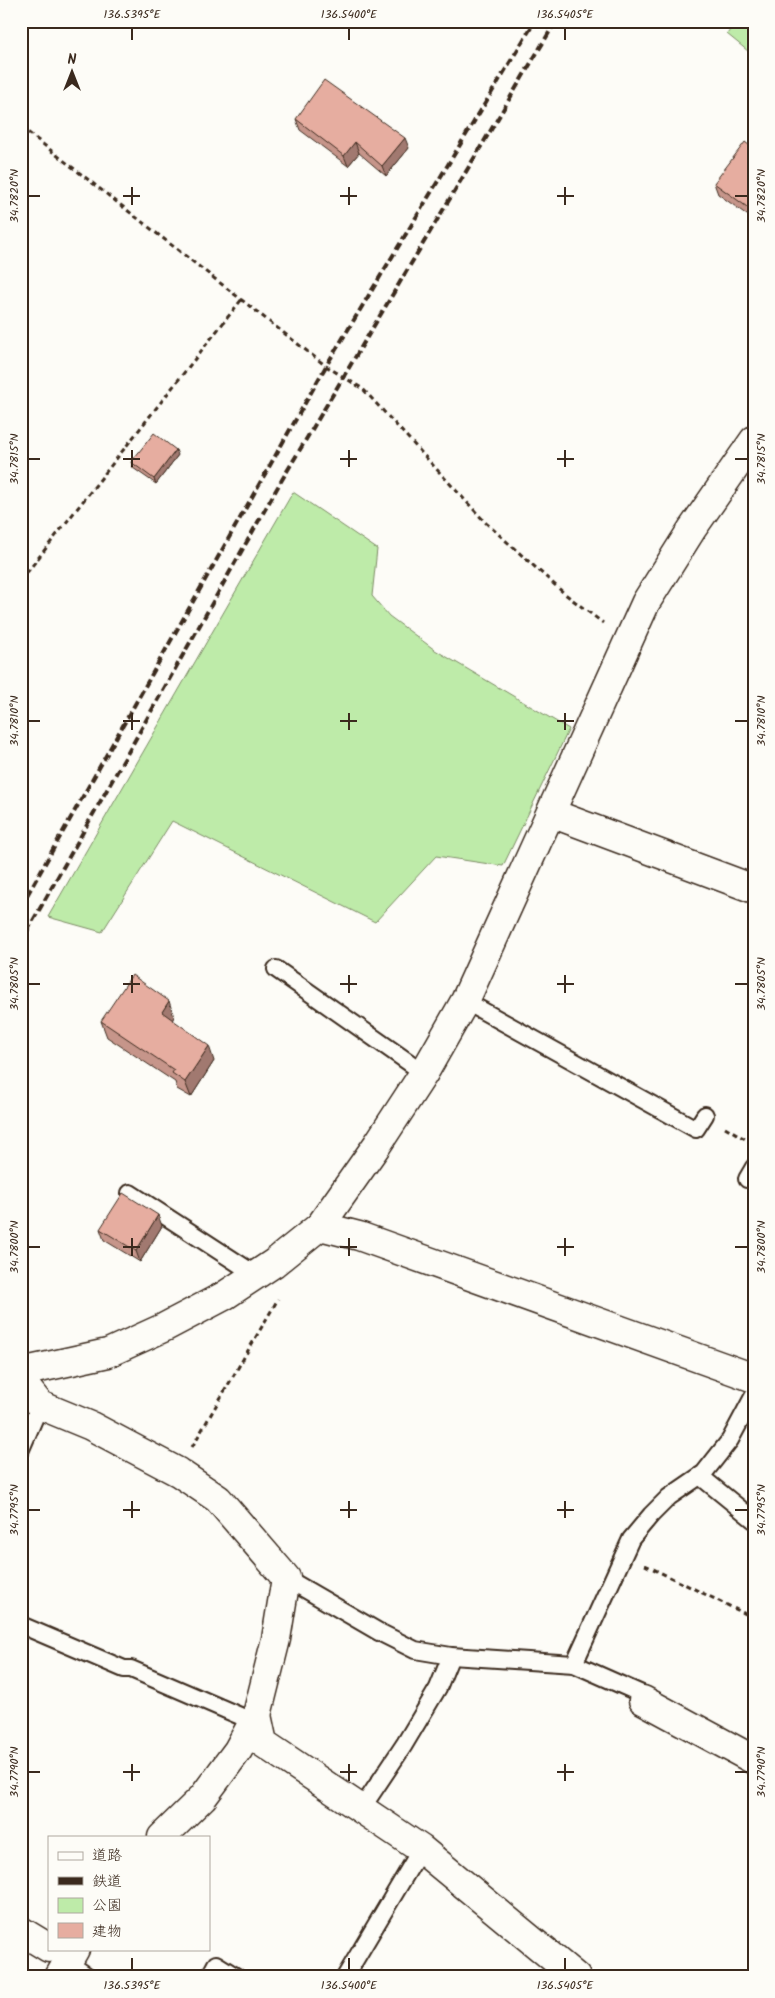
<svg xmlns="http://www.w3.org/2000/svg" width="775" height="1998" font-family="Kalam,'Klee One',sans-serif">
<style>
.green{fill:#beeba9;stroke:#7c8a64}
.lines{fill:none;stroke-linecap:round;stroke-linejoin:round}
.lane-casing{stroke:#3b2a1e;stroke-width:20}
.street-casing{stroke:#3b2a1e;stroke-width:31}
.path{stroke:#3b2a1e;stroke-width:3;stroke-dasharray:5 4;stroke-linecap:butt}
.lane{stroke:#fdfcf7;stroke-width:16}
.street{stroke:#fdfcf7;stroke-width:28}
.rail{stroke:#3b2a1e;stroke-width:4;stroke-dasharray:8 4;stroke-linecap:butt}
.wall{fill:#c6958a;stroke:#3b2a1e}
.shaded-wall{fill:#a17970;stroke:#3b2a1e}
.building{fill:#e6ada0;stroke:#3b2a1e}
.ticks{fill:none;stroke:#3b2a1e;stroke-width:2}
.neatline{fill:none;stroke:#3b2a1e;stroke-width:2}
.ticks-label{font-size:12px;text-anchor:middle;fill:#3b2a1e}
</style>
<rect width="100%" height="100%" fill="#fdfcf7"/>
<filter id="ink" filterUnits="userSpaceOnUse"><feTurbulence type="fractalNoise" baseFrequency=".02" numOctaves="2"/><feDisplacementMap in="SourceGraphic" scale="10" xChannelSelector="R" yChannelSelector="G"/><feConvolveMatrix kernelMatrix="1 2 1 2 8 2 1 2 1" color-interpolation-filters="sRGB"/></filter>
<g filter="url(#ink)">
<g class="green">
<path d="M737,21H754V56L727,34Z"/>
<path d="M293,492L377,549L372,596L389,616L435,650L569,729L503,866L436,856L375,922L172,821L102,932L48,917Z"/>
</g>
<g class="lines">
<g class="lane-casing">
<g id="lane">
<path d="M276,969L424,1073"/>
<path d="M465,1001L696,1129L705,1115"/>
<path d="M747,1179L754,1167"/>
<path d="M130,1193L256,1275"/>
<path d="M21,1449L40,1405"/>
<path d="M700,1476L754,1520"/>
<path d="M286,1578L379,1632L415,1650L451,1656L574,1664L644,1695L643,1700"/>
<path d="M21,1625L124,1669H131L254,1722"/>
<path d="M574,1664L631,1539L651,1515L669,1497L704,1473L730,1440L754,1395"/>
<path d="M362,1808L404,1745L438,1688L451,1656"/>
<path d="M68,1963L89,1977"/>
<path d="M209,1977L216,1964L237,1977"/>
<path d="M345,1977L421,1849"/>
</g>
</g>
<g class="street-casing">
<g id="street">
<path d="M551,813L754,889"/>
<path d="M320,1226L359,1236L754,1378"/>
<path d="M21,1372L108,1353L165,1327L224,1296L274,1263L320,1226L377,1145L424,1073L465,1001L646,602L692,529L754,440"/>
<path d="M21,1381L40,1405L91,1426L178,1472L218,1499L286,1578L276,1639L257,1715L238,1750L203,1797L162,1837"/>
<path d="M643,1700L754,1760"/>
<path d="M257,1715L263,1743L421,1849L576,1977"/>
<path d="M21,1931L49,1948"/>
<path d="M59,1977L75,1949"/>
</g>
</g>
<g class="path">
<path d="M21,127L326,366L363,389L486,523L565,594L603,623"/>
<path d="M21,580L242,299"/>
<path d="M725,1127L752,1143"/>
<path d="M192,1447L278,1299"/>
<path d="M645,1565L754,1618"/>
</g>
<use href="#lane" class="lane"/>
<use href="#street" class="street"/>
<g class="rail">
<path d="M21,906L326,366L535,21"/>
<path d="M21,942L280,483L556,21"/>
</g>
</g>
<g class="wall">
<path d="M296,119L409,148L386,176L359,153L348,166L300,130Z"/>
<path d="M754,149V220L718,194L714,183Z"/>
<path d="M178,455L156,484L133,468L131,462Z"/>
<path d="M174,1017L172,1020L214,1061L191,1097L177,1089L175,1082L107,1037L101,1021Z"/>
<path d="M162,1226L140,1262L104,1240L100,1229Z"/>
</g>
<g class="shaded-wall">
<path d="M405,138L409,148L386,176L382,166Z"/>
<path d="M355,142L359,153L348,166L344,156Z"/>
<path d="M176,450L178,455L156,484L154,479Z"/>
<path d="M169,1001L174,1017L167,1028L162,1012Z"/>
<path d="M209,1046L214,1061L191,1097L185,1082Z"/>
<path d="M158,1215L162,1226L140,1262L136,1251Z"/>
<path d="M23,1269L27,1279L22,1327L21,1286Z"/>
</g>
<g class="building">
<path d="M324,80L405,138L382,166L355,142L344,156L296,119Z"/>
<path d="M745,142L754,149V212L714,183Z"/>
<path d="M154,433L176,450L154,479L131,462Z"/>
<path d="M132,975L169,1001L162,1012L209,1046L185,1082L172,1073L174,1070L101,1021Z"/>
<path d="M123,1193L158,1215L136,1251L100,1229Z"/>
<path d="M21,1268L23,1269L21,1286Z"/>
</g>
</g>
<path class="ticks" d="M132,28V40M349,28V40M565,28V40M132,187V205M349,187V205M565,187V205M28,196H40M123,196H140M340,196H357M557,196H574M735,196H748M132,450V467M349,450V467M565,450V467M28,459H40M123,459H140M340,459H357M557,459H574M735,459H748M132,713V730M349,713V730M565,713V730M28,721H40M123,721H140M340,721H357M557,721H574M735,721H748M132,975V993M349,975V993M565,975V993M28,984H40M123,984H140M340,984H357M557,984H574M735,984H748M132,1238V1256M349,1238V1256M565,1238V1256M28,1247H40M123,1247H140M340,1247H357M557,1247H574M735,1247H748M132,1501V1518M349,1501V1518M565,1501V1518M28,1510H40M123,1510H140M340,1510H357M557,1510H574M735,1510H748M132,1764V1781M349,1764V1781M565,1764V1781M28,1772H40M123,1772H140M340,1772H357M557,1772H574M735,1772H748M132,1958V1970M349,1958V1970M565,1958V1970"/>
<rect width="775" height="1998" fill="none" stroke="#fdfcf7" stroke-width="55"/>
<rect x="48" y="1836" width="162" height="115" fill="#fdfcf7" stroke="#afa8a0"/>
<rect x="58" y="1852" width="25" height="8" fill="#fdfcf7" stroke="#afa8a0"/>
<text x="92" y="1860" font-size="15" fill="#3b2a1e">道路</text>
<rect x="58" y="1877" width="25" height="8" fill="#3b2a1e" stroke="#afa8a0"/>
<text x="92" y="1886" font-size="15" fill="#3b2a1e">鉄道</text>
<rect x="58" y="1898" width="25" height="15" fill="#beeba9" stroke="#afa8a0"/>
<text x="92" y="1910" font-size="15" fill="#3b2a1e">公園</text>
<rect x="58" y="1923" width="25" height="15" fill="#e6ada0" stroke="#afa8a0"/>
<text x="92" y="1936" font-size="15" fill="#3b2a1e">建物</text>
<g transform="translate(72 72)" stroke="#fdfcf7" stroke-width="4" paint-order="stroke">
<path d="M0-4L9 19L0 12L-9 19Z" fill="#3b2a1e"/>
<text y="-8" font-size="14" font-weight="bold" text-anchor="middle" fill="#3b2a1e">N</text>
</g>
<rect x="28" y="28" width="720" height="1942" class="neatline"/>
<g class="ticks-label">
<text x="132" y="18">136.5395°E</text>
<text x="349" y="18">136.5400°E</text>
<text x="565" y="18">136.5405°E</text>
<text transform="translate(14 196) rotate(-90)" y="4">34.7820°N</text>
<text transform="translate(761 196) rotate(-90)" y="4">34.7820°N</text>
<text transform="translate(14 459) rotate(-90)" y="4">34.7815°N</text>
<text transform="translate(761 459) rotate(-90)" y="4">34.7815°N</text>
<text transform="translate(14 721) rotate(-90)" y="4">34.7810°N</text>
<text transform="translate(761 721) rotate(-90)" y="4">34.7810°N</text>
<text transform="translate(14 984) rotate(-90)" y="4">34.7805°N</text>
<text transform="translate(761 984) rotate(-90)" y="4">34.7805°N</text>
<text transform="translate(14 1247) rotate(-90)" y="4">34.7800°N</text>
<text transform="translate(761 1247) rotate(-90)" y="4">34.7800°N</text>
<text transform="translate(14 1510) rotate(-90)" y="4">34.7795°N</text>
<text transform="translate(761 1510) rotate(-90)" y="4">34.7795°N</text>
<text transform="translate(14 1772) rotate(-90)" y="4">34.7790°N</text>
<text transform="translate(761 1772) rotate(-90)" y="4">34.7790°N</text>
<text x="132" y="1989">136.5395°E</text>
<text x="349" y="1989">136.5400°E</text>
<text x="565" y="1989">136.5405°E</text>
</g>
</svg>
